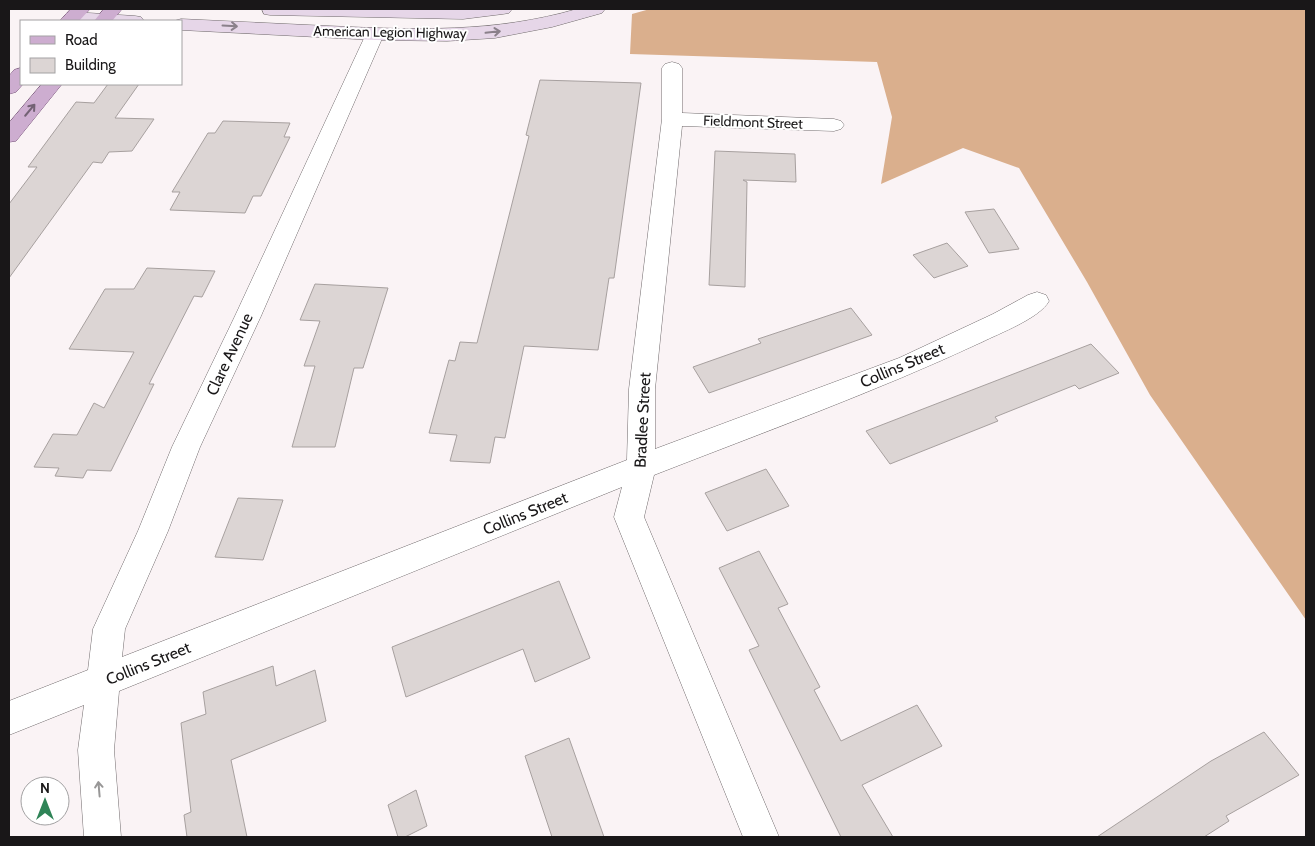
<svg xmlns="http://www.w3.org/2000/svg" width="1315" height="846" font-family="Cabin,sans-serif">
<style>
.forest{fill:#daaf8d}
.building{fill:#dcd5d4;stroke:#a7a09f}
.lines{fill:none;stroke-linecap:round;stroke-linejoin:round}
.street-casing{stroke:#716b6d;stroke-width:1}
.secondary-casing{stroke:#716b6d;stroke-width:1}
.primary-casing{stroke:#79557b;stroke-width:1}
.street{fill:#fff;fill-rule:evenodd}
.secondary{fill:#e6d6e8;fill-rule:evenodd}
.primary{fill:#cdadd0;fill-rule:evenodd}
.oneway{stroke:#8a808a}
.oneway2{stroke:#736274}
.oneway3{stroke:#989797}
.labels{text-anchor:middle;stroke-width:4;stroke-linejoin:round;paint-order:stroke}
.far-street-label{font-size:14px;fill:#191718;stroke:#fff}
.street-label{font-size:16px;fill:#191718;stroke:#fff}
</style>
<rect width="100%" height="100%" fill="#faf3f5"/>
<path class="forest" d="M650,9H1306V620L1150,395L1087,282L1019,168L963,148L881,184L892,117L877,62L630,54L632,14Z"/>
<g class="building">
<path d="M540,80L641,83L614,278H609L598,350L524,346L505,438L495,437L490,463L450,461L457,435L429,433L449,360L455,361L460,342L477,343L529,136L526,135Z"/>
<path d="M108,84H139L115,118L154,119L132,151L109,152L102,163L93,162L9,278V204L37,167H28L76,102L94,103Z"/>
<path d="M223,121L290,123L284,137H290L261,196H253L245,213L170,210L180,192H172L208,133H215Z"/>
<path d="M715,151L795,154L796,182L743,180L747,182L745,287L709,285Z"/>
<path d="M994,209L1019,249L989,253L965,212Z"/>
<path d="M947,243L968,266L934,278L913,255Z"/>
<path d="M147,268L215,271L202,297L194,296L149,384H154L111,471L87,470L83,478L55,476L59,468L34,467L53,434L77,435L94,403L104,408L134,352L69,349L105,289H134Z"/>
<path d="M315,284L388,288L363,368H354L335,447H292L315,366H304L320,321L300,320Z"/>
<path d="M851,308L872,335L709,393L693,367L761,343L758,339Z"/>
<path d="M1091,344L1119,373L1079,389L1075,385L995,417L998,421L890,464L866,431Z"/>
<path d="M766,469L789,506L727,531L705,493Z"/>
<path d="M238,498L283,500L263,560L215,557Z"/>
<path d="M759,551L788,604L778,608L820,687L814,690L841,741L917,705L942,746L862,785L893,837H841L749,650L759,646L719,568Z"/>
<path d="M559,581L590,658L535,682L523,649L406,697L392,647Z"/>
<path d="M273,666L276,686L315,670L326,721L231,760L247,837H187L184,815L191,812L181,723L206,714L203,692Z"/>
<path d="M1264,732L1299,775L1226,816L1229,821L1204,837H1097L1211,761Z"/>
<path d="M569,738L604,837H552L525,756Z"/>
<path d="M416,790L427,826L405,837H398L388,805Z"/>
</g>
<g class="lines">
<g class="street-casing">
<path id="street" d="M375,28L382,30L384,34L261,316L200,447L168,531L125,629L122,657L627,460L629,389L662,119V68L665,64L672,62L679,64L682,68V113L834,119L841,121L844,125L841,129L834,131L682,126L655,389V449L899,358L993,314L1028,295L1037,292L1046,295L1049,301C1040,318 1000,333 982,342C875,392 764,432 654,475L644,517L779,837H743L614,517L622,487L119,691L114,750L121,837H84L78,750L84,705L9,735V701L88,670L93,629L138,531L172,447L235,316L366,34L368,30Z"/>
</g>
<g class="secondary-casing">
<g id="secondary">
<path d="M262,9H512L509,13L503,14L463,19L270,15L264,14Z"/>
<path d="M577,9H605L602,13L552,27L495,38L447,41L375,40L181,30V21H174L181,19C230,21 280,24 329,26C414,30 495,33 577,9Z"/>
<path d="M73,12L135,16L141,17L144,21H67L64,17L67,13Z"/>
</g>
</g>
<g class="primary-casing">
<g id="primary">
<path d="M71,9H90L79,21H60Z"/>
<path d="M104,9H122L112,21H94Z"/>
<path d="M21,68V84H23L16,92L9,94V76L14,70Z"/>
<path d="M42,84H62L16,141L9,142V123Z"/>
</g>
</g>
<use href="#street" class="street"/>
<use href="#secondary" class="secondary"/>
<use href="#primary" class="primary"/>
</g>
<defs><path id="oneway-shaft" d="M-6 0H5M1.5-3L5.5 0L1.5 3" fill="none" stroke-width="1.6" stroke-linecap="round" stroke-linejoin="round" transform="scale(1.25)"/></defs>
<g class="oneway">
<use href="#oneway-shaft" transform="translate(230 26) rotate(3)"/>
<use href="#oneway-shaft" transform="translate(493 32) rotate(-6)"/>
</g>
<use class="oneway2" href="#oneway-shaft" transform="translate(30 110) rotate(-50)"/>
<use class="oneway3" href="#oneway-shaft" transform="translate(99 789) rotate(-95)"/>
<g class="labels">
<g class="far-street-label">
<text transform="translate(390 32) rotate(1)" y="5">American Legion Highway</text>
<text transform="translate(753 122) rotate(2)" y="5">Fieldmont Street</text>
</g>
<g class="street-label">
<text transform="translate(229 354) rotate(-65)" y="6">Clare Avenue</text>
<text transform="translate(902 365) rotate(-23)" y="6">Collins Street</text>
<text transform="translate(642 420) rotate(-87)" y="6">Bradlee Street</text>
<text transform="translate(525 513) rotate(-22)" y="6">Collins Street</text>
<text transform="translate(148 663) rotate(-22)" y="6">Collins Street</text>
</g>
</g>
<rect width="1315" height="846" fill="none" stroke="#191718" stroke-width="20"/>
<rect x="20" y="20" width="162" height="65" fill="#ffffff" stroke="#a3a2a3"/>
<rect x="30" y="36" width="25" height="8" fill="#cdadd0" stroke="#a3a2a3"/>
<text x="65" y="45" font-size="15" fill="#191718">Road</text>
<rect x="30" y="58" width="25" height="15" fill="#dcd5d4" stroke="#a3a2a3"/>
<text x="65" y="70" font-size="15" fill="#191718">Building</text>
<g transform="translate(45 801)"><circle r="24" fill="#ffffff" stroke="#a3a2a3"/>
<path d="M0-4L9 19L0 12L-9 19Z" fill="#2f8457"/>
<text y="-8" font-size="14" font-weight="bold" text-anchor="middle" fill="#191718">N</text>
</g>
</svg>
